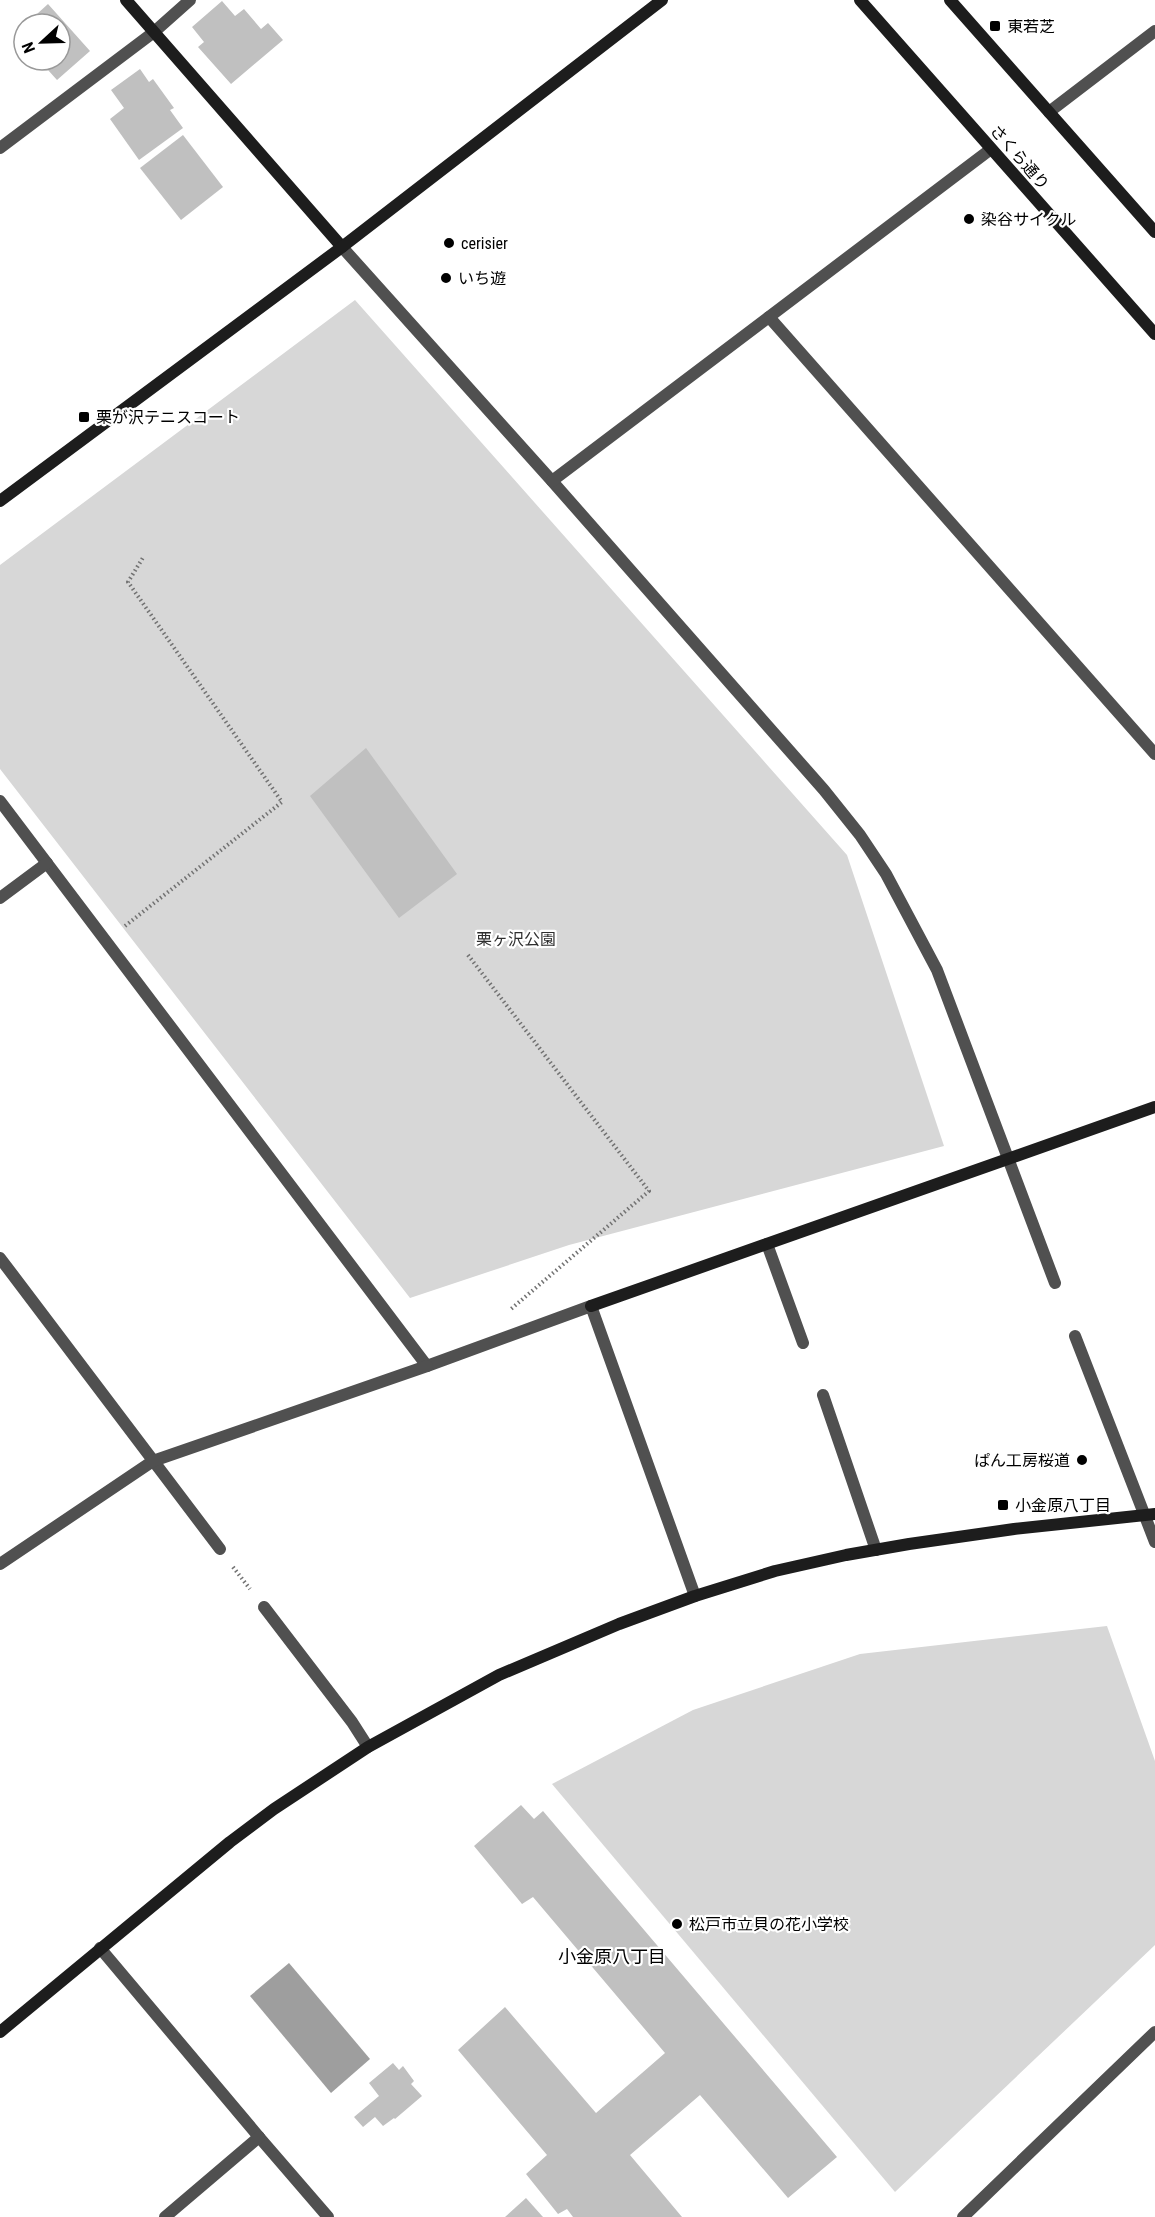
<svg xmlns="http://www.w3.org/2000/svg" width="1155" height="2217" font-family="'Roboto Condensed','Noto Sans JP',sans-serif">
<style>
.green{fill:#d7d7d7}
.water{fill:#9e9e9e}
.building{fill:#c0c0c0}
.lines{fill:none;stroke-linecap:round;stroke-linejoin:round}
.path{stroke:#727272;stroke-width:4;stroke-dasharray:1.5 3;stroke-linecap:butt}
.street{stroke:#505050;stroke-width:12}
.secondary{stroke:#1d1d1d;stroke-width:12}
.poi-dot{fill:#000;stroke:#fff;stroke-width:2}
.labels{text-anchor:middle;stroke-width:4.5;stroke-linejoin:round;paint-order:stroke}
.poi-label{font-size:16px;fill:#000;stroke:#fff;text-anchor:start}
.street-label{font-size:16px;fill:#000;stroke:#fff}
.park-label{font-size:16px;fill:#2e2e2e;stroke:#fff}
.neighbourhood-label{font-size:18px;fill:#000;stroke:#fff}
</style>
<rect width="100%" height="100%" fill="#fff"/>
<g class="green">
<path d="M355,300L847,855L944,1146L569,1245L410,1298L0,769V565Z"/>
<path d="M1107,1626L1155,1761V1945L895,2192L552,1784L693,1710L860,1654Z"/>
</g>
<path class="water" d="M289,1963L370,2059L331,2093L250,1996Z"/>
<g class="building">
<path d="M222,1L235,16L244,9L261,29L268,23L283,40L231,84L198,47L204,42L192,27Z"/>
<path d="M48,4L90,51L57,80L39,60H60V24H26Z"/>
<path d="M24,26V43L15,34Z"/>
<path d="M140,69L149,82L153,79L174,108L170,110L183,128L139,160L110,119L124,108L111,90Z"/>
<path d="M183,135L223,187L181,220L140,168Z"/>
<path d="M366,748L457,874L399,918L310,796Z"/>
<path d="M521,1805L534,1819L543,1811L837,2157L788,2198L700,2095L630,2155L682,2217H573L567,2209L558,2214L526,2174L547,2155L458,2050L505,2007L596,2113L665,2053L533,1897L522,1904L474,1846Z"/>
<path d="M393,2063L399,2070L403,2066L414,2081L411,2084L422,2096L395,2119L394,2118L383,2126L375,2117L363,2127L354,2117L379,2096L369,2083Z"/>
<path d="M526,2198L543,2217H505Z"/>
</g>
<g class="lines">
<g class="path">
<path d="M125,926L282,802L128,582L144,556"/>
<path d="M468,955L649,1191L511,1309"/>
<path d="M233,1567L250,1589"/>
</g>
<g class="street">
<path d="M1049,112L1155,31"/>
<path d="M0,148L154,32L190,0"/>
<path d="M342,247L552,481L824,790L860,835L886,874L937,970L1055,1283"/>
<path d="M769,317L1155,754"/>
<path d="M552,481L991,149"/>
<path d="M0,801L427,1366L591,1306L695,1596"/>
<path d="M0,898L47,863"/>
<path d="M767,1244L803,1343"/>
<path d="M0,1258L220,1549"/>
<path d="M1075,1336L1155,1542"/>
<path d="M823,1395L876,1550"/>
<path d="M0,1564L153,1461L427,1366"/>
<path d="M264,1607L352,1722L368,1747"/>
<path d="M100,1948L259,2137L328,2217"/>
<path d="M165,2217L259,2137"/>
<path d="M963,2217L1155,2032"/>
</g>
<g class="secondary">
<path d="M126,0L342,247"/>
<path d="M860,0L1155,334"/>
<path d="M950,0L1155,232"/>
<path d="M0,501L342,247L662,0"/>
<path d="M591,1306L1155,1107"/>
<path d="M0,2032L230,1842L274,1809L368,1747L499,1675L619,1624L695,1596L775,1571L846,1555L909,1544L1014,1529L1155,1514"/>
</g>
</g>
<g class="poi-dot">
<rect x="989" y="20" width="12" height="12" rx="3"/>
<circle cx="969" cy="219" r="6"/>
<circle cx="449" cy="243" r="6"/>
<circle cx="446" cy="278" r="6"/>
<rect x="78" y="411" width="12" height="12" rx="3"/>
<circle cx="1082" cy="1460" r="6"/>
<rect x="997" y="1499" width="12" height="12" rx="3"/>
<circle cx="677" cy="1924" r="6"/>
</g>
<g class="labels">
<g class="poi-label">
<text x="1007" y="32">東若芝</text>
<text x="981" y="225">染谷サイクル</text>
<text x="461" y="249">cerisier</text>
<text x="458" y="284">いち遊</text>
<text x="96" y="423">栗が沢テニスコート</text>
<text x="1070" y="1466" text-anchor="end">ぱん工房桜道</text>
<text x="1015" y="1511">小金原八丁目</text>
<text x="689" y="1930">松戸市立貝の花小学校</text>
</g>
<g class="street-label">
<text transform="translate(1020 157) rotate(49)" y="6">さくら通り</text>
</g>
<g class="park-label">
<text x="516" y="945">栗ヶ沢公園</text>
</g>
<g class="neighbourhood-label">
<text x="612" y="1963">小金原八丁目</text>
</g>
</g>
<g transform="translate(42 42) rotate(248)"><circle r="28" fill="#ffffff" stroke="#999999" stroke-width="1.5"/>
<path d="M0-4.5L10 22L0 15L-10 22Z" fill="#000000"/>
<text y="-9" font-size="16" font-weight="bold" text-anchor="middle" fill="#000000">N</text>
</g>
</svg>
